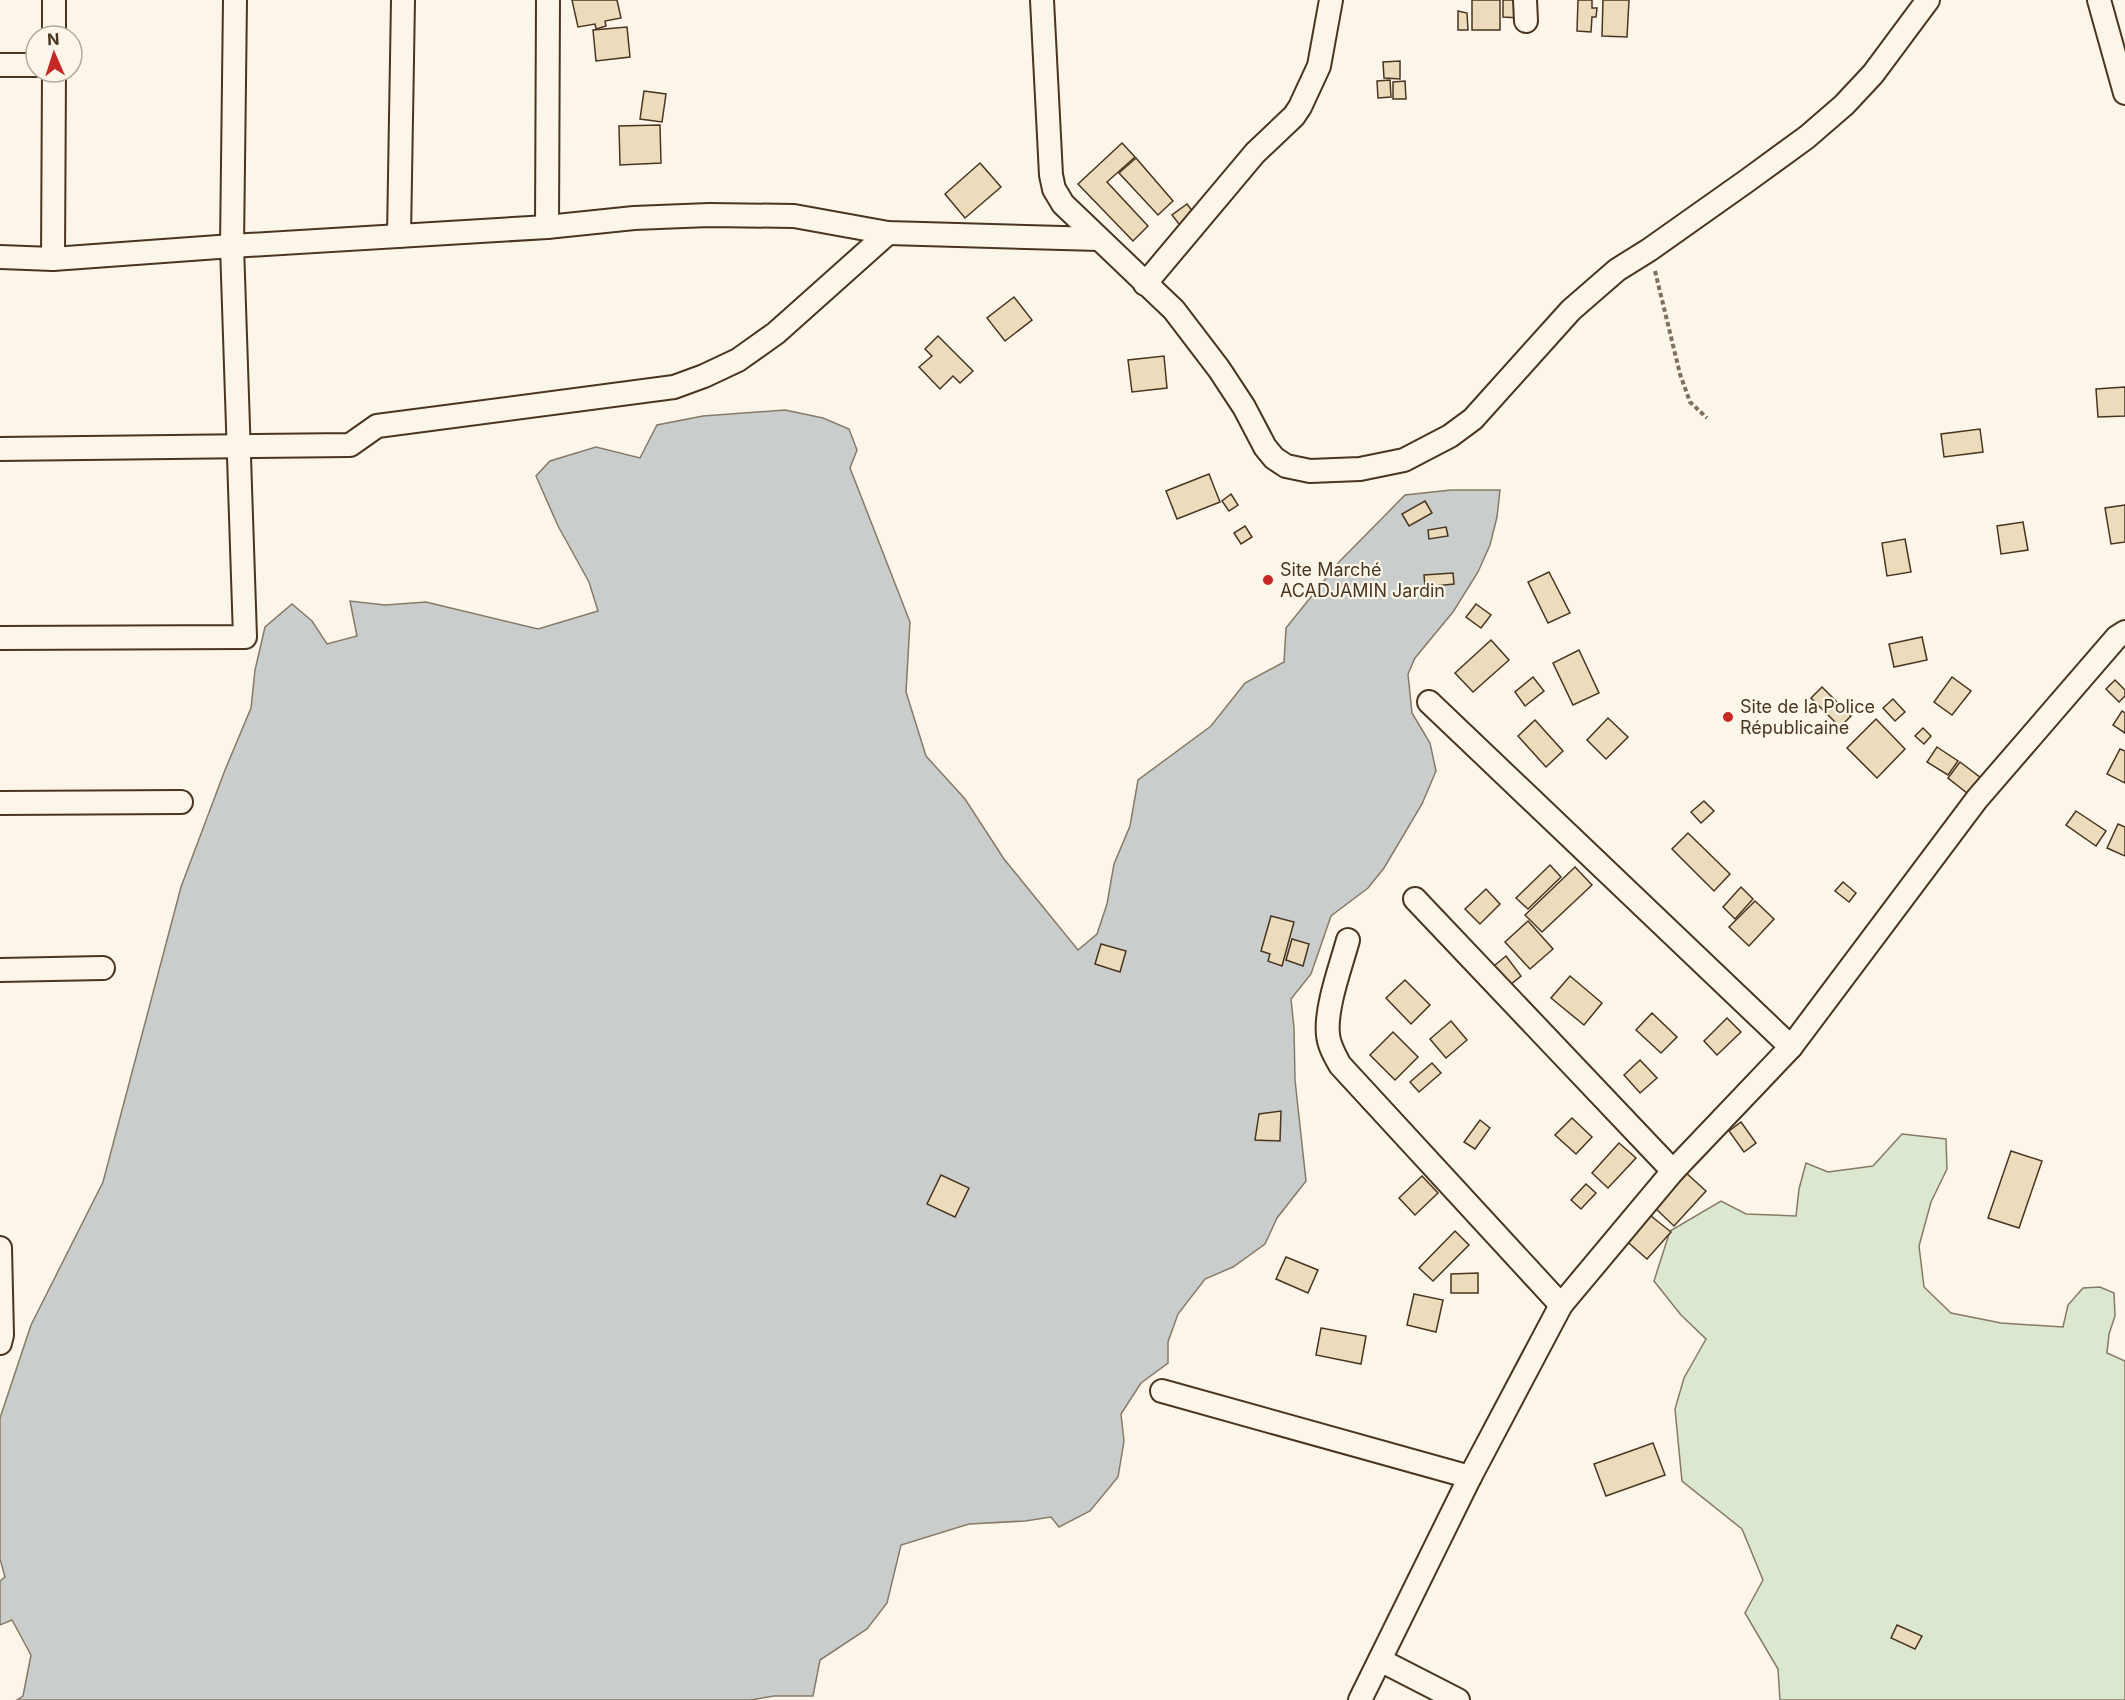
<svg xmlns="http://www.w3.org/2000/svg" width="2125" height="1700" font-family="Inter,sans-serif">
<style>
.green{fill:#dce7d0;stroke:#887966;stroke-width:1.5}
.water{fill:#c9cecd;stroke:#887966;stroke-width:1.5}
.building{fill:#ecdcbc;stroke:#4a3520;stroke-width:1.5}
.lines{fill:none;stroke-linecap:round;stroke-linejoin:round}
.minor-casing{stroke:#4a3520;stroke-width:26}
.path{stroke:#7f6f5c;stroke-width:4;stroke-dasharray:4.5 3;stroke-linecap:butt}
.minor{stroke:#fbf6e9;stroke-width:22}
.poi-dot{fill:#c62828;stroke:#fbf6e9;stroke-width:2}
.labels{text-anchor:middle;stroke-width:4.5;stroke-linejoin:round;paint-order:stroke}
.poi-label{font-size:18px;fill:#4a3520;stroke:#fbf6e9;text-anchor:start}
</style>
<rect width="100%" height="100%" fill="#fbf6e9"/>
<path class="green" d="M1902,1134L1946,1139L1947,1169L1931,1202L1919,1246L1924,1287L1951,1313L2001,1323L2063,1327L2068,1305L2083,1288L2100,1287L2114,1293L2115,1316L2109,1334L2107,1353L2125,1361V1700H1780L1778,1669L1745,1613L1763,1580L1742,1529L1682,1481L1675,1409L1684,1378L1706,1339L1681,1315L1654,1281L1670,1231L1721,1201L1746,1214L1796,1216L1799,1189L1806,1163L1828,1172L1873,1166Z"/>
<path class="water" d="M785,410L823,418L849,429L857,450L850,468L910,622L906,692L926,756L965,799L1004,859L1078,950L1097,934L1107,904L1114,864L1130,826L1138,780L1211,726L1245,683L1284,662L1286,628L1339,562L1405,495L1451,490H1500L1497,517L1490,545L1478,572L1453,612L1415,658L1408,674L1412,713L1430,743L1436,771L1422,804L1384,868L1368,888L1331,916L1311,974L1291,999L1294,1028L1295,1080L1306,1181L1277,1218L1265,1244L1233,1267L1205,1279L1178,1314L1168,1342V1363L1141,1383L1121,1414L1124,1441L1118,1477L1090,1511L1059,1527L1051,1517L1025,1521L969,1524L901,1545L887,1603L867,1629L820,1660L813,1696H774L751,1700H17L23,1696L31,1655L12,1620L0,1625V1581L5,1577L0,1559V1418L31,1325L103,1182L181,887L225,770L251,708L255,670L265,627L292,604L312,621L327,644L357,636L350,601L385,605L426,602L538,629L598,611L589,582L558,526L536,476L550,461L596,447L640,458L657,425L703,416Z"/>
<g class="building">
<path d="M572,0H617L621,18L605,21L606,26L596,29L595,24L578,27Z"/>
<rect x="1472" y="0" width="28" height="30"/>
<path d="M1503,0H1521L1520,18L1503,17Z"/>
<path d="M1578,0H1592V8H1597L1596,17H1592L1591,32L1577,31Z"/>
<path d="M1603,0H1629L1627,37L1602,36Z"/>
<path d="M1458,11L1467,13L1468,30H1458Z"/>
<path d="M627,27L630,57L596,61L593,30Z"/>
<path d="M1400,61V79L1384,78L1383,62Z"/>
<path d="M1390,80L1391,97L1378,98L1377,81Z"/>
<path d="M1405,81L1406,99H1393V82Z"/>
<path d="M644,91L666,94L662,122L640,119Z"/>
<path d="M660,125L661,163L620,165L619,126Z"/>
<path d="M1122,143L1135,157L1107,182L1148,226L1133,241L1078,184Z"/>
<path d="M1136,158L1173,201L1158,215L1119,173Z"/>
<path d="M980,163L1001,187L965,218L945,194Z"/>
<path d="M1187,204L1197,217L1182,228L1172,215Z"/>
<path d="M1014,297L1032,320L1005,341L987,318Z"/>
<path d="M938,336L973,371L960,383L953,376L940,389L919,367L932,356L925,349Z"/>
<path d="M1164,356L1167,388L1132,392L1128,360Z"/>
<path d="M2125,387V416L2098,417L2096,389Z"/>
<path d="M1980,429L1983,452L1944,457L1941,434Z"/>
<path d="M1209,474L1220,502L1177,519L1166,491Z"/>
<path d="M1231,494L1238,505L1229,511L1222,501Z"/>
<path d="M1425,501L1432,513L1409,526L1402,514Z"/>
<path d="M2125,505V542L2111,544L2105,508Z"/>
<path d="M2023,522L2028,550L2001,554L1997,526Z"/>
<path d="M1245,526L1252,537L1241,544L1234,533Z"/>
<path d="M1446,527L1448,536L1429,539L1428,530Z"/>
<path d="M1905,539L1911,572L1887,576L1882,543Z"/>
<path d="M1549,572L1570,613L1548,623L1528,582Z"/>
<path d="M1453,573L1454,584L1425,587L1424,575Z"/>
<path d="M1476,604L1491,615L1481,628L1466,617Z"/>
<path d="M1922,637L1927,660L1894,667L1889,644Z"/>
<path d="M1491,640L1509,660L1473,692L1455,673Z"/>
<path d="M1579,650L1599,693L1573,705L1553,663Z"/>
<path d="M1533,677L1544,691L1525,706L1515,692Z"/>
<path d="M1952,677L1971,691L1952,715L1934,702Z"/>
<path d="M2115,680L2125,690V696L2119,702L2106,689Z"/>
<path d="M1822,687L1851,716L1840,727L1811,698Z"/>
<path d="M1893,699L1905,712L1895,721L1883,708Z"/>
<path d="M2122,711L2125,713V733L2113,725Z"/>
<path d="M1608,718L1628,737L1606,759L1587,740Z"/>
<path d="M1876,719L1905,749L1877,778L1847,748Z"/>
<path d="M1535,720L1563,751L1546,767L1518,736Z"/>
<path d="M1923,728L1931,736L1924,744L1915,736Z"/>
<path d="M1937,747L1958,761L1948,775L1927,762Z"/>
<path d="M2120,749L2125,751V783L2107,774Z"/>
<path d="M1960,762L1985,781L1972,797L1948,778Z"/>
<path d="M1704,801L1714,811L1701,823L1691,812Z"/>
<path d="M2076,811L2106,831L2096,846L2066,825Z"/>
<path d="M2118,824L2125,827V856L2107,848Z"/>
<path d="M1688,833L1730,874L1714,891L1672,849Z"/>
<path d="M1550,865L1561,877L1528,909L1516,898Z"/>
<path d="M1575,867L1592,885L1542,932L1525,915Z"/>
<path d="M1843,882L1856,893L1849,902L1835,891Z"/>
<path d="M1741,887L1753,899L1735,919L1723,907Z"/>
<path d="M1486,889L1500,904L1480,924L1465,909Z"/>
<path d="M1755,901L1774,919L1749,946L1729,927Z"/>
<path d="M1271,916L1294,922L1282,966L1268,961L1270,954L1261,951Z"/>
<path d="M1528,921L1553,949L1530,969L1505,942Z"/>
<path d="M1292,939L1309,944L1303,966L1286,960Z"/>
<path d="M1101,944L1126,951L1120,972L1095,964Z"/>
<path d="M1506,956L1521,976L1505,989L1489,970Z"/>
<path d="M1570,976L1602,1003L1584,1025L1551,998Z"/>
<path d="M1405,980L1430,1005L1411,1024L1386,998Z"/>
<path d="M1652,1013L1677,1037L1661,1053L1636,1030Z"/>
<path d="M1727,1018L1741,1032L1717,1055L1704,1041Z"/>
<path d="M1451,1021L1467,1040L1446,1058L1430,1039Z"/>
<path d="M1393,1032L1418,1057L1395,1080L1370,1055Z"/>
<path d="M1640,1060L1657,1078L1640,1093L1624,1075Z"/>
<path d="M1432,1063L1441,1073L1419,1092L1410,1082Z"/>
<path d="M1281,1111L1280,1141L1255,1140L1259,1114Z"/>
<path d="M1572,1118L1592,1137L1576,1154L1555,1135Z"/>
<path d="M1480,1120L1490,1128L1475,1149L1464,1142Z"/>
<path d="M1741,1122L1756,1143L1744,1152L1729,1131Z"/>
<path d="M1619,1143L1636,1158L1608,1188L1592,1173Z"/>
<path d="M2011,1151L2042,1161L2019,1228L1988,1218Z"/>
<path d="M1685,1172L1706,1191L1674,1226L1654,1207Z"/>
<path d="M941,1175L969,1188L955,1217L927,1204Z"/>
<path d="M1422,1176L1438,1193L1415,1215L1399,1198Z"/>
<path d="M1586,1184L1596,1193L1581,1209L1571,1200Z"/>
<path d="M1646,1212L1671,1232L1647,1259L1623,1238Z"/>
<path d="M1455,1231L1469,1245L1433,1281L1419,1268Z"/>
<path d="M1286,1257L1318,1270L1308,1293L1276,1279Z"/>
<path d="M1478,1273V1293H1451V1274Z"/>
<path d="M1414,1294L1443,1300L1436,1332L1407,1325Z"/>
<path d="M1321,1328L1366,1336L1361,1364L1316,1355Z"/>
<path d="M1653,1443L1665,1475L1606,1496L1594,1464Z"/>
<path d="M1897,1625L1922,1636L1915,1649L1891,1638Z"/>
</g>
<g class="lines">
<g class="minor-casing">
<g id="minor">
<path d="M1042,0L1051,175L1054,189L1063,204L1174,310L1219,369L1244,407L1265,447L1274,458L1286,466L1310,471L1360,469L1404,460L1450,436L1473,419L1571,310L1617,270L1649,250L1748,180L1807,137L1844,105L1873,74L1928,0"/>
<path d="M1525,0L1526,21"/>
<path d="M2099,0L2125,93"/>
<path d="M54,36V0"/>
<path d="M0,65H36"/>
<path d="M547,227L548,0"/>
<path d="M399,236L403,0"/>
<path d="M0,257L53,259L232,246L547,227L634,218L709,215L794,216L888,233L1099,239"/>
<path d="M53,259L54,72"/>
<path d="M1145,284L1255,153L1294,116L1300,107L1319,66L1331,0"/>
<path d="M0,449L350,445L377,426L674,387L704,376L738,360L776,333L888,233"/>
<path d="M0,638L245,637L232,246L235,0"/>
<path d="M1429,702L1791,1047"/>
<path d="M0,803L181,802"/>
<path d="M1415,899L1673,1171"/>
<path d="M1348,940C1341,966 1325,1008 1328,1035C1329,1046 1335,1056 1340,1065L1561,1305"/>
<path d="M0,970L103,968"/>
<path d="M0,1248L2,1335L0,1343"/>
<path d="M1162,1391L1470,1477"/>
<path d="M1380,1660L1458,1700"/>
<path d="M1360,1700L1470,1477L1561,1305L1673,1171L1791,1047L1977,799L2117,637L2125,632"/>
</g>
</g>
<path class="path" d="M1655,271L1680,374L1690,402L1707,418"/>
<use href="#minor" class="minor"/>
</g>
<g class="poi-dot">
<circle cx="1268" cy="580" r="6"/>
<circle cx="1728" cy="717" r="6"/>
</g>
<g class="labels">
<g class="poi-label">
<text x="1280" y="576">Site Marché<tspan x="1280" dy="21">ACADJAMIN Jardin</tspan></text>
<text x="1740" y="713">Site de la Police<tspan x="1740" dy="21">Républicaine</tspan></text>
</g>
</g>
<g transform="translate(54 54) rotate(357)"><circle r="28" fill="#fbf6e9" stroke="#b4a999" stroke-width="1.5"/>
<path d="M0-4.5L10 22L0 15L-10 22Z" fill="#c62828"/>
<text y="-9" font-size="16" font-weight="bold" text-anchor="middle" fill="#4a3520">N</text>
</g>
</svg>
